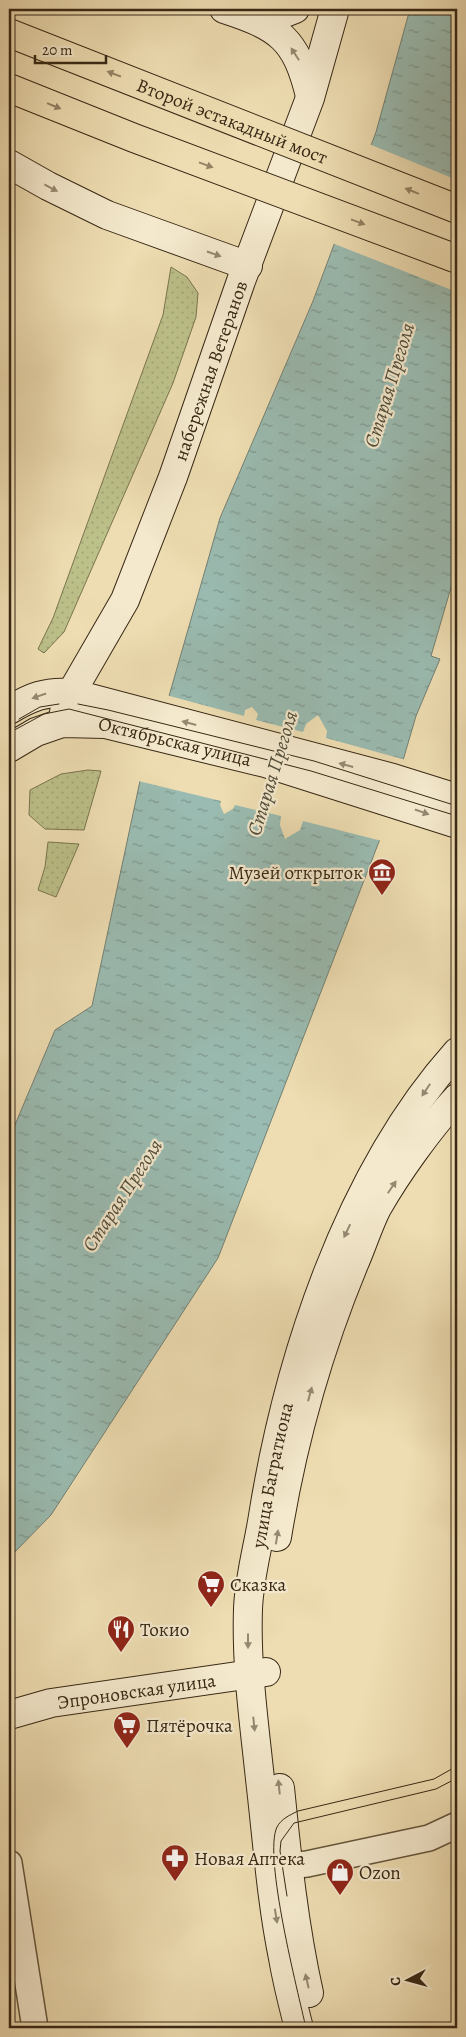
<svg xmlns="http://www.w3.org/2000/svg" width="466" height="2037" font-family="Alegreya,serif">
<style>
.grass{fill:url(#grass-dots);stroke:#7a744f}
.water{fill:url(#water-ripples);stroke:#738073}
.pier{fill:#eeddb2}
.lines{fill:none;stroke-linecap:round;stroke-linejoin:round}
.street-casing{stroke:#66553c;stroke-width:28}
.secondary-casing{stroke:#382815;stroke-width:30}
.street{stroke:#f4e9cd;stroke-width:25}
.secondary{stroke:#f4e9cd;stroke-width:28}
.tram{stroke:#382815;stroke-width:1}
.primary-bridge-casing{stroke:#382815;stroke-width:30;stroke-linecap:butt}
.primary-bridge{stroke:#eeddb2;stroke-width:28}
.oneway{fill:#968871}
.oneway2{fill:#938264}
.labels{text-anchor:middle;stroke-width:4.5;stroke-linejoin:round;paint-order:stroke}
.street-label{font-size:19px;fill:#382815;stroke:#f4e9cd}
.poi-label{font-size:19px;fill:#382815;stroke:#f4e9cd;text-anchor:start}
.water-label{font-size:20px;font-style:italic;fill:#504d3c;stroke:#f4e9cd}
</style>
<defs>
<pattern id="grass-dots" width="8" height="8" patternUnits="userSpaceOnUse" patternTransform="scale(1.25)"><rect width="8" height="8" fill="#bcc089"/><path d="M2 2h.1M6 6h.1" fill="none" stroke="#a2a575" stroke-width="1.8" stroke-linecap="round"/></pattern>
<pattern id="water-ripples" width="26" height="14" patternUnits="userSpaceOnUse" patternTransform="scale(1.25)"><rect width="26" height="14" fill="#9abbb1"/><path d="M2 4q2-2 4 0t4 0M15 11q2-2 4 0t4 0" fill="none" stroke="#7f988f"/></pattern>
</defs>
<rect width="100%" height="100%" fill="#eeddb2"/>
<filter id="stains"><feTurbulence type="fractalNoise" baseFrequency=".004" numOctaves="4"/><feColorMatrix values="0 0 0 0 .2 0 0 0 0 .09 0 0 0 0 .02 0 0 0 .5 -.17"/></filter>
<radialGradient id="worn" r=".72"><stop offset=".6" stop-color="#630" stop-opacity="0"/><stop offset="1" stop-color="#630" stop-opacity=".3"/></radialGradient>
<g class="grass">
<path d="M171,267L187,277L198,293L196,317L173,383L64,632L44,653L38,649L53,618L163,315Z"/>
<path d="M88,770L101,771L84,830L45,829L29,815L30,790L61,774Z"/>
<path d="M48,842L79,844L56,897L38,890L45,867Z"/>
</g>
<path class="water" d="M410,9H457V567L431,656L440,659L416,716L380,839L218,1258L51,1515L9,1558V1222L15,1219L9,1206V1139L55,1030L92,1006L140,781L161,724L220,518L313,301L376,132Z"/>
<g class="pier">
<path d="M369,144L457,180V292L332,243Z"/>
<path d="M166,695L244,716L245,710L252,707L258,714L256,720L303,732L306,724L318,715L327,731L326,738L406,760L382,841L303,821L300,830L285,839L280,825L281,816L235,805L233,809L224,814L220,805L221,801L138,781Z"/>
</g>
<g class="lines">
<g class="street-casing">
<g id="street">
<path d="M9,1863L35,2028"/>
<path d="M269,1868L307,1864L429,1838L457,1825"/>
</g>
</g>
<g class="secondary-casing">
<g id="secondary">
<path d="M224,9C279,27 296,38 310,96"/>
<path d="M262,22L295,9"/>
<path d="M9,164L48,186L107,215L248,266"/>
<path d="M9,710C31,697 45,691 71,693L393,778L457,798"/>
<path id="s1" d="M62,723L66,702L125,600L173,477L241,281L310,98L335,9"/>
<path id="s2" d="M9,748L36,732L62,723L105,724L265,763L457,824"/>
<path d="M277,1537C292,1444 318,1351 354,1264C362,1246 368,1226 377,1208C397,1173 429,1128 457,1098"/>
<path id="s3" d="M9,1715L51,1703L266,1672"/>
<path d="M280,1788C287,1857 294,1926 309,1993"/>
<path id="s4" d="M299,2028C293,2005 287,1981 283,1958C271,1899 267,1838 260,1779C254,1722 246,1666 248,1609C249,1580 257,1551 262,1522C287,1362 347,1175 457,1052"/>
</g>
</g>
<use href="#street" class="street"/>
<use href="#secondary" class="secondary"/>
<g class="tram">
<path d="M78,704L108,710L314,761L457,806"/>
<path d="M19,719L40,707L59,704"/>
<path d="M9,733L44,714L69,709L311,771L457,816"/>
<path d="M287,1896L280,1851L281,1841L294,1823L436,1789L457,1778"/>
<path d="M306,2028C298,1992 263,1856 277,1827C281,1819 290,1815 298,1811L434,1779L457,1766"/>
</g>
<g class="primary-bridge-casing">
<g id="primary-bridge">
<path id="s5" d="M9,33L457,209"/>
<path d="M9,88L134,138L457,259"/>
</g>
</g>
<use href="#primary-bridge" class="primary-bridge"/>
</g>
<defs><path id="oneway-solid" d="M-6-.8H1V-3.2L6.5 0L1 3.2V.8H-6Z" transform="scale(1.25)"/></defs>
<g class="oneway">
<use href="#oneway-solid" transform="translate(295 54) rotate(-123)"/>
<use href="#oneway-solid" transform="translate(51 188) rotate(28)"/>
<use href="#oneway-solid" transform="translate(214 254) rotate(19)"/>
<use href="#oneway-solid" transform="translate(39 696) rotate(161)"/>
<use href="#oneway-solid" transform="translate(189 723) rotate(-165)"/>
<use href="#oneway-solid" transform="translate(346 765) rotate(-165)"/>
<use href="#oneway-solid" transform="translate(422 812) rotate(19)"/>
<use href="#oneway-solid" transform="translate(426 1090) rotate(124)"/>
<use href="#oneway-solid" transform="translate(392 1187) rotate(-56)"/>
<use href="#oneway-solid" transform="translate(347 1231) rotate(115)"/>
<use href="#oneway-solid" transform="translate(310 1394) rotate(-75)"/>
<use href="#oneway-solid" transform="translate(277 1537) rotate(-81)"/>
<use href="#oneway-solid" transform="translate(248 1641) rotate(90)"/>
<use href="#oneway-solid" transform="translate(254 1724) rotate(84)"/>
<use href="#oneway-solid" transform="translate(279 1787) rotate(-96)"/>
<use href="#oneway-solid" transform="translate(276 1916) rotate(81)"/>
<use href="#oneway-solid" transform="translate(307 1981) rotate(-103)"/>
</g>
<g class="oneway2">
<use href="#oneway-solid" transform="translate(114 74) rotate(-159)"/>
<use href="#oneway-solid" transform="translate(54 106) rotate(22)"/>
<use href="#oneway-solid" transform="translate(206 165) rotate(20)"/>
<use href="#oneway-solid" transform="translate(412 191) rotate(-158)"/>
<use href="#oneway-solid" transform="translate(358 222) rotate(20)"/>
</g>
<defs>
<g id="museum-pin" transform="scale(1.4375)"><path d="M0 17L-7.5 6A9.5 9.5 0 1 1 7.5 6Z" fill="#8f2418" stroke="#f4e9cd"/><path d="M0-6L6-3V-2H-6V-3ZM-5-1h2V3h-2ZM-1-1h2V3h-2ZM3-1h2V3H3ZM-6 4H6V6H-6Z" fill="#fff"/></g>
<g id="supermarket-pin" transform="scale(1.4375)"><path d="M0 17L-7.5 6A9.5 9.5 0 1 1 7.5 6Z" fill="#8f2418" stroke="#f4e9cd"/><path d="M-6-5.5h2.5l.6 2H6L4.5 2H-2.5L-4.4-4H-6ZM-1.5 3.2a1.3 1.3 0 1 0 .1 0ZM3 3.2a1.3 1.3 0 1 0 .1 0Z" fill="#fff"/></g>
<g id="restaurant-pin" transform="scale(1.4375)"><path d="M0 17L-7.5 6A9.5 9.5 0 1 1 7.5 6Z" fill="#8f2418" stroke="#f4e9cd"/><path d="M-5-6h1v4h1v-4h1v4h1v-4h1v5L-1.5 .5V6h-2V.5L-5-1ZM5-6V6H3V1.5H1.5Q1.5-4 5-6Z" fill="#fff"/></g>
<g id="pharmacy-pin" transform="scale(1.4375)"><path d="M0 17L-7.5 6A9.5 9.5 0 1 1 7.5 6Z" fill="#8f2418" stroke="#f4e9cd"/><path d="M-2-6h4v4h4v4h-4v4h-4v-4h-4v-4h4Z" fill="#fff"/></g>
<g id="shop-pin" transform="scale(1.4375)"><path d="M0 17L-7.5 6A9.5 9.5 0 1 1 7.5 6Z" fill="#8f2418" stroke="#f4e9cd"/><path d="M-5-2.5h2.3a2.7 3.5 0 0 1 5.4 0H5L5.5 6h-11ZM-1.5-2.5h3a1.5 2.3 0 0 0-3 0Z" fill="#fff"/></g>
</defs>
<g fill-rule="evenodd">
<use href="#museum-pin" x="382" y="872"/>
<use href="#supermarket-pin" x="211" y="1584"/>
<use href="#restaurant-pin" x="121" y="1629"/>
<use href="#supermarket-pin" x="127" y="1725"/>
<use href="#pharmacy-pin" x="175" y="1858"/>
<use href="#shop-pin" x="340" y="1872"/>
</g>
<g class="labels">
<g class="street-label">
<text dy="7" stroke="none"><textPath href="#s5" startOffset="240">Второй эстакадный мост</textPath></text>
<text dy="7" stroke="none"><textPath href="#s1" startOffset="384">набережная Ветеранов</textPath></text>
<text dy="7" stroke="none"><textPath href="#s2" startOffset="174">Октябрьская улица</textPath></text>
<text dy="7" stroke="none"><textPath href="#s4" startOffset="559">улица Багратиона</textPath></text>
<text dy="7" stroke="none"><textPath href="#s3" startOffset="130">Эпроновская улица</textPath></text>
</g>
<g class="poi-label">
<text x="363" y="879" text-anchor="end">Музей открыток</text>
<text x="230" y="1591">Сказка</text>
<text x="140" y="1636">Токио</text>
<text x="146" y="1732">Пятёрочка</text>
<text x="194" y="1865">Новая Аптека</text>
<text x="359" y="1879">Ozon</text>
</g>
<g class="water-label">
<text transform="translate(389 385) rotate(-73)" y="7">Старая Преголя</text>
<text transform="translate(272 773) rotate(-73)" y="7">Старая Преголя</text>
<text transform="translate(122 1195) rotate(-57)" y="7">Старая Преголя</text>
</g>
</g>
<rect width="466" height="2037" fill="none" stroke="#eeddb2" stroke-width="30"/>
<rect x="10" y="10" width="446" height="2017" fill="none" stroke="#382815" stroke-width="2.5"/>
<rect x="15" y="15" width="436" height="2007" fill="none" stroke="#382815"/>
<g transform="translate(408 1980) rotate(264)" stroke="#f4e9cd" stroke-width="4" paint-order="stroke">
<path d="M0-4L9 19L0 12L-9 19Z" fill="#382815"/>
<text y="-8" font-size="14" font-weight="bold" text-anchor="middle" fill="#382815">С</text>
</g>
<path d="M35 55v8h71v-8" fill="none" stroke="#382815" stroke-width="2.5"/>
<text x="42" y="55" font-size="15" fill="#382815" stroke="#f4e9cd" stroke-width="4" paint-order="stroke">20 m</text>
<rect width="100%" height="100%" filter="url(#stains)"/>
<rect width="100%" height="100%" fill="url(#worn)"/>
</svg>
